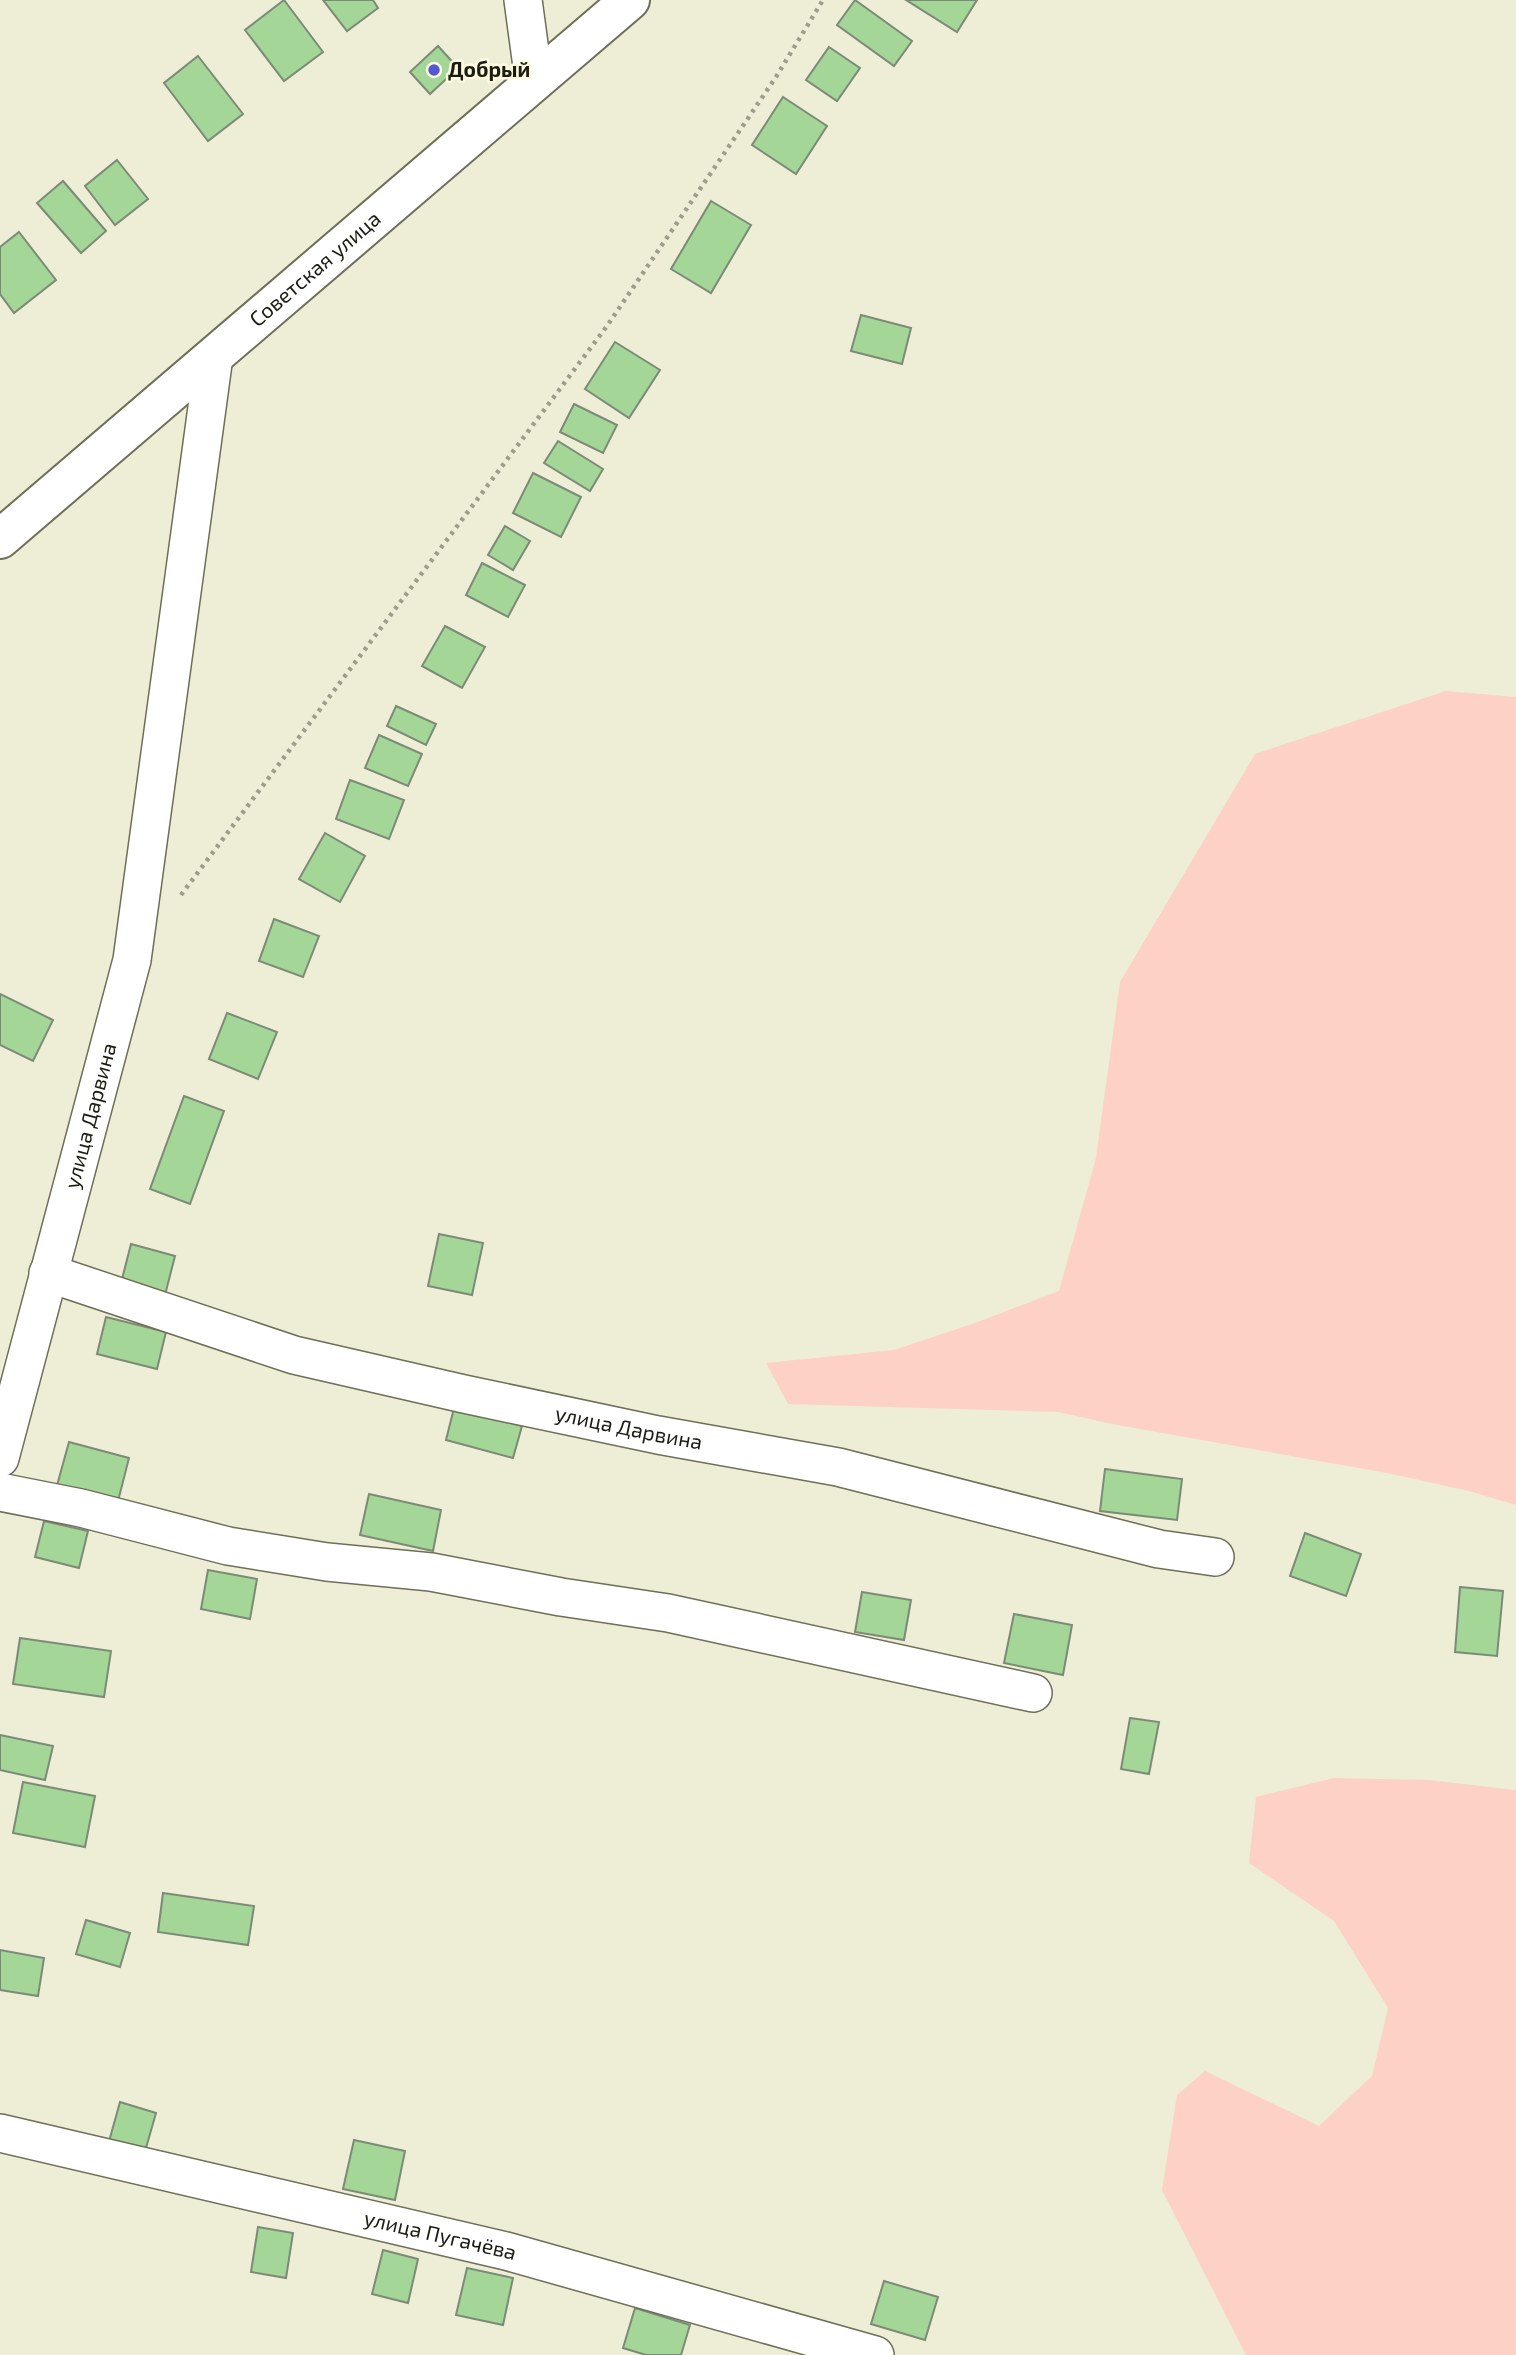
<svg xmlns="http://www.w3.org/2000/svg" width="1516" height="2355" font-family="'Exo 2',sans-serif">
<style>
.green{fill:#fdd1c5}
.building{fill:#a4d697;stroke:#7c8b78;stroke-width:2}
.lines{fill:none;stroke-linecap:round;stroke-linejoin:round}
.minor-casing{stroke:#6f6e58;stroke-width:40}
.major-casing{stroke:#6f6e58;stroke-width:42}
.path{stroke:#9e9d8b;stroke-width:4.5;stroke-dasharray:3.5 5;stroke-linecap:butt}
.minor{stroke:#fff;stroke-width:37}
.major{stroke:#fff;stroke-width:38}
.poi-dot{fill:#5658cf;stroke:#fcfbe2;stroke-width:2.5}
.labels{text-anchor:middle;stroke-width:5;stroke-linejoin:round;paint-order:stroke}
.poi-label{font-size:21px;font-weight:bold;fill:#1c1c13;stroke:#fcfbe2;text-anchor:start}
.street-label{font-size:21px;fill:#1c1c13;stroke:#fcfbe2}
</style>
<rect width="100%" height="100%" fill="#eeedd5"/>
<g class="green">
<path d="M1446,691L1516,697V1505L1469,1491L1387,1473L1112,1424L1059,1412L788,1404L766,1363L894,1350L975,1323L1059,1291L1096,1158L1120,982L1255,754Z"/>
<path d="M1334,1778L1428,1780L1516,1790V2355H1246L1162,2190L1177,2095L1205,2071L1319,2126L1372,2076L1388,2008L1334,1921L1249,1863L1256,1797Z"/>
</g>
<g class="building">
<path d="M284,0L323,52L284,81L245,30Z"/>
<path d="M323,0H373L378,8L347,31Z"/>
<path d="M855,0L912,41L894,66L837,25Z"/>
<path d="M906,0H977L957,32Z"/>
<path d="M438,46L458,68L430,94L410,72Z"/>
<path d="M829,47L860,68L837,101L806,80Z"/>
<path d="M198,56L243,114L208,141L164,83Z"/>
<path d="M783,97L827,126L796,174L752,145Z"/>
<path d="M117,160L148,199L115,225L85,186Z"/>
<path d="M63,181L106,231L81,253L37,203Z"/>
<path d="M711,201L751,225L711,293L671,269Z"/>
<path d="M19,232L56,280L14,313L0,294V247Z"/>
<path d="M861,315L911,328L902,364L851,351Z"/>
<path d="M615,342L660,370L629,418L585,389Z"/>
<path d="M574,404L617,425L603,453L560,432Z"/>
<path d="M558,441L603,469L590,491L544,463Z"/>
<path d="M533,473L581,497L561,537L513,513Z"/>
<path d="M505,526L530,541L513,570L488,555Z"/>
<path d="M482,563L525,585L508,617L466,595Z"/>
<path d="M445,626L485,647L462,688L422,666Z"/>
<path d="M396,706L436,724L426,745L387,726Z"/>
<path d="M379,735L422,754L408,786L365,768Z"/>
<path d="M350,780L404,800L389,839L336,819Z"/>
<path d="M325,833L365,856L340,902L299,879Z"/>
<path d="M274,919L319,936L303,977L259,961Z"/>
<path d="M0,994L53,1020L33,1061L0,1045Z"/>
<path d="M227,1013L277,1032L258,1079L209,1059Z"/>
<path d="M184,1096L224,1111L190,1204L150,1189Z"/>
<path d="M439,1234L483,1243L472,1295L428,1286Z"/>
<path d="M131,1244L175,1256L165,1295L121,1283Z"/>
<path d="M106,1317L166,1332L157,1369L97,1354Z"/>
<path d="M454,1408L522,1426L513,1458L446,1440Z"/>
<path d="M69,1442L129,1458L117,1505L56,1489Z"/>
<path d="M1105,1469L1182,1479L1177,1520L1100,1511Z"/>
<path d="M369,1494L441,1510L433,1551L360,1535Z"/>
<path d="M44,1521L88,1531L79,1568L35,1557Z"/>
<path d="M1305,1533L1361,1554L1346,1596L1290,1576Z"/>
<path d="M208,1570L257,1579L250,1619L201,1609Z"/>
<path d="M1460,1587L1503,1591L1497,1656L1455,1652Z"/>
<path d="M862,1592L911,1600L904,1640L855,1632Z"/>
<path d="M1014,1614L1072,1625L1063,1675L1004,1663Z"/>
<path d="M20,1638L111,1651L104,1697L13,1684Z"/>
<path d="M1130,1718L1159,1722L1149,1774L1121,1769Z"/>
<path d="M0,1735L53,1746L45,1780L0,1770Z"/>
<path d="M23,1782L95,1796L85,1847L13,1833Z"/>
<path d="M163,1893L254,1906L248,1945L158,1932Z"/>
<path d="M86,1920L130,1933L120,1967L76,1954Z"/>
<path d="M0,1950L44,1958L38,1996L0,1990Z"/>
<path d="M120,2102L156,2113L144,2155L108,2145Z"/>
<path d="M354,2140L405,2151L395,2200L343,2189Z"/>
<path d="M258,2227L293,2233L286,2278L251,2272Z"/>
<path d="M383,2250L418,2259L408,2303L372,2294Z"/>
<path d="M467,2268L513,2278L503,2325L456,2315Z"/>
<path d="M884,2281L938,2297L925,2340L871,2324Z"/>
<path d="M635,2308L690,2325L681,2355H646L623,2348Z"/>
</g>
<g class="lines">
<g class="minor-casing">
<g id="minor">
<path d="M523,0L534,81"/>
<path id="s1" d="M48,1273L294,1355L464,1394L658,1435L838,1467L1159,1549L1215,1557"/>
<path id="s2" d="M0,1458L132,960L214,356"/>
<path d="M0,1492L81,1508L228,1546L327,1562L431,1572L561,1597L668,1613L1033,1693"/>
<path id="s3" d="M0,2133L506,2251L875,2355"/>
</g>
</g>
<g class="major-casing">
<g id="major">
<path id="s4" d="M0,539L630,0"/>
</g>
</g>
<path class="path" d="M181,895L607,326L776,77L823,0"/>
<use href="#minor" class="minor"/>
<use href="#major" class="major"/>
</g>
<circle class="poi-dot" cx="434" cy="70" r="7"/>
<g class="labels">
<g class="poi-label">
<text x="448" y="77">Добрый</text>
</g>
<g class="street-label">
<text dy="7" stroke="none"><textPath href="#s4" startOffset="415">Советская улица</textPath></text>
<text dy="7" stroke="none"><textPath href="#s2" startOffset="354">улица Дарвина</textPath></text>
<text dy="7" stroke="none"><textPath href="#s1" startOffset="602">улица Дарвина</textPath></text>
<text dy="7" stroke="none"><textPath href="#s3" startOffset="452">улица Пугачёва</textPath></text>
</g>
</g>
</svg>
